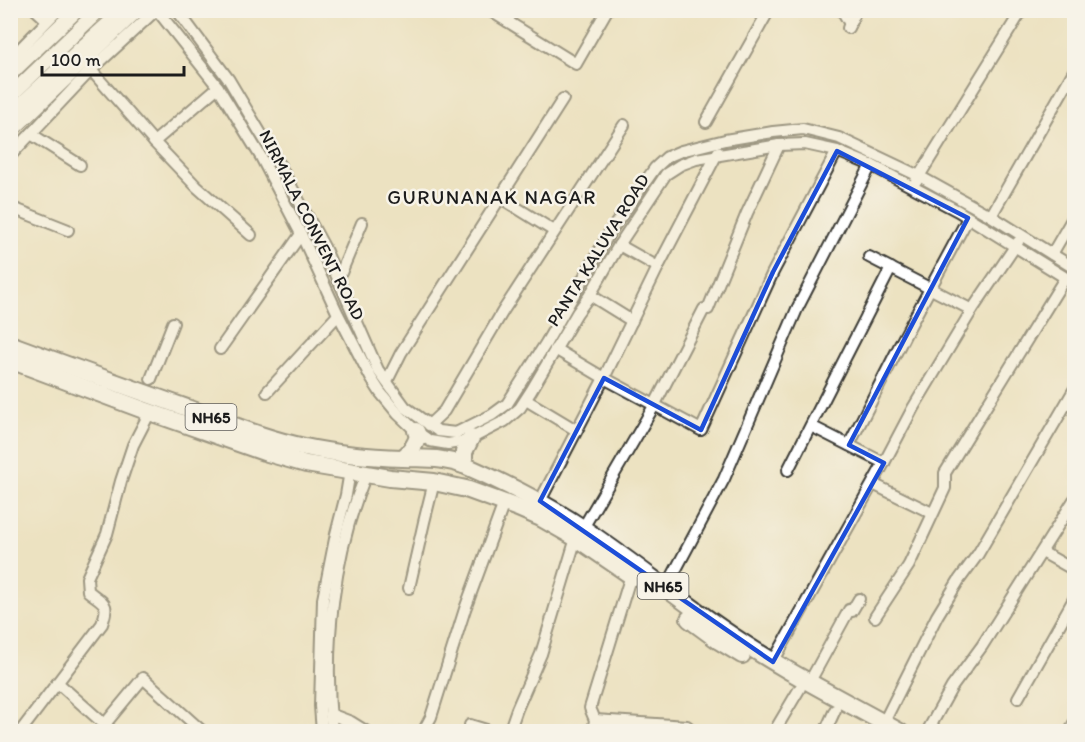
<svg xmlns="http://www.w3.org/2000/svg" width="1085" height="742" font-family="Itim,sans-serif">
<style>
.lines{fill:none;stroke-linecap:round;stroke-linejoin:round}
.minor-casing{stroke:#3b3a35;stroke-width:14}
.major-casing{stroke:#3b3a35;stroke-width:16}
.highway-casing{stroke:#3b3a35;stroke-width:20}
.minor{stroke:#fff;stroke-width:10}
.major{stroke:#fff;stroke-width:14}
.highway{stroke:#fff;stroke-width:16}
.marked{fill:none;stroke:#1d4ed8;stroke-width:4.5;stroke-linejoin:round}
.labels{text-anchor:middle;stroke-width:5;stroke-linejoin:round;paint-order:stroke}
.shield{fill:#f7f3e8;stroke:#5e5c59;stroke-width:1.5}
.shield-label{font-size:16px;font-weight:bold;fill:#1c1c1c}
.street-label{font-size:18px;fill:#1c1c1c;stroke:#f7f3e8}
.neighbourhood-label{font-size:20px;letter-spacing:1.5px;fill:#1c1c1c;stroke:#f7f3e8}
</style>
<rect width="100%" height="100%" fill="#f7f3e8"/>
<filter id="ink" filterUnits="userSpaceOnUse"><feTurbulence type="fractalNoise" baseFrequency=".0167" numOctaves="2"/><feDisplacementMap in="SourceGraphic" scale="12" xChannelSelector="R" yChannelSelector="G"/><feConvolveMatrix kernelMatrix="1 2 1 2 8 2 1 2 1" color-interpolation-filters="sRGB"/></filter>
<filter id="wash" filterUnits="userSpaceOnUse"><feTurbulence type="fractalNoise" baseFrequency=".008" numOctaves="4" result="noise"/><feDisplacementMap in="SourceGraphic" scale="24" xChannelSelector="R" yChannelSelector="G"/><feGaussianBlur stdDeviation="1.35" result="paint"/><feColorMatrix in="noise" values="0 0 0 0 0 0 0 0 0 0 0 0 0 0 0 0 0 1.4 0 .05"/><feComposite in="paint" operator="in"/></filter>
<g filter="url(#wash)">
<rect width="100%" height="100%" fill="#ece2c1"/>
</g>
<g filter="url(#ink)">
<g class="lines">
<g class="minor-casing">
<g id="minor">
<path d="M36,10L47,20"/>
<path d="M157,10L218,87L261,157L301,234L337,312L371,378L380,392L398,414L416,431L430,441L448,444L466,441L505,421L520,408L531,391L577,313L590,295L619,245L666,174L680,165L696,159L779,145L805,144L837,151L871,165L958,211L1074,283"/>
<path d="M177,10L229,80L279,164L324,247L378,370L405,407L438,431L456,433L492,415L507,404L546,343L610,232L655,168L667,157L681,151L725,140L773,132L803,129L839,138L919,176L991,216L1074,268"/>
<path d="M489,10L576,64L607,10"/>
<path d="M842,10L850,24"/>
<path d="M507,21L513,10"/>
<path d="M848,28L856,10"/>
<path d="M10,59L58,10"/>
<path d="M91,70L154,142L197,187L251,235"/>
<path d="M706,122L769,10"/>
<path d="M31,134L80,165"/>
<path d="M154,142L218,87"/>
<path d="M10,156L91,70L156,10"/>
<path d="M916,181L1022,10"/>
<path d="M501,198L554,231"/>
<path d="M10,207L68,230"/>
<path d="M991,216L1074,71"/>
<path d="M619,245L658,267"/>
<path d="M1052,254L1074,216"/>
<path d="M869,257L972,310"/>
<path d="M338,280L362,223"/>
<path d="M590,295L632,321"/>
<path d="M220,349L301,234"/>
<path d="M555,349L604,378L701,430L773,272L837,151"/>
<path d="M151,379L173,323"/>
<path d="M387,381L401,353L563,99"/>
<path d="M267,392L338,315"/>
<path d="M526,400L576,430"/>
<path d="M429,425L444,411L503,311L624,125"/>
<path d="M811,426L884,463"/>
<path d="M849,445L904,337L968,218"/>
<path d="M788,470L891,268"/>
<path d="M873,484L932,513"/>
<path d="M537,507L604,378L658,267L718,152"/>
<path d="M583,528L654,406L704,309H708L747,213L779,145"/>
<path d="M1042,552L1074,570"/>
<path d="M409,588L424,522L434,482"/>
<path d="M666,588L724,479L797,309L871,165"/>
<path d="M875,617L909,565L945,488V473L1065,278"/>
<path d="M773,662L884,463L913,408L972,310L1018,242"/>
<path d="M58,683L113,732"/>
<path d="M809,683L849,610L852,611L859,599"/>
<path d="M1018,698L1074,599"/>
<path d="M330,714L351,722L367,732"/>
<path d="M595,720L687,726L694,732"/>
<path d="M884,722L937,616L959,580L978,554L1074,390"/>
<path d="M105,724L143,678L203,732"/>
<path d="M470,725L493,732"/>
<path d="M20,732L102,624C110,602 104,604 88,591L87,578L107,534L121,481L133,445L150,412"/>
<path d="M322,732L320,706L323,599L336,534L346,495L350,471"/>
<path d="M332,732C323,645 333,555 366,474"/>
<path d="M423,732L431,717L465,609L504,503"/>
<path d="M509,732L517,709L541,654L576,538"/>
<path d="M593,732L595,720L590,708L631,575"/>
<path d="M774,732L800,688"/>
<path d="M825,732L835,710"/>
<path d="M927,732L952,687L982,646L1074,500"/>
<path d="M1070,732L1074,723"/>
</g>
</g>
<g class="major-casing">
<g id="major">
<path d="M10,74L77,10"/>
<path d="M10,96L99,10"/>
<path d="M10,115L76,53L124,10"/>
<path d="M10,132L137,10"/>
</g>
</g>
<g class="highway-casing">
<g id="highway">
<path d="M10,344C69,366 128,387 187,408C226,422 264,439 305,447C337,454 370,457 403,458C428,459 442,457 466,466C507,484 547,504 584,529C632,561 677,598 724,630C780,669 841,699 900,732"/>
<path d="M10,360L141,409L264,452L306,464L390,478L434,482L466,489L518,508L541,518L576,538L633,577"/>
<path d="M403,458C411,451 415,446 418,436L416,431"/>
<path d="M464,465V452L471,438"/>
<path d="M689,619L719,641L742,655"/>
</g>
</g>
<use href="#minor" class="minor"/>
<use href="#major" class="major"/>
<use href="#highway" class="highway"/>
</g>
</g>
<path d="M0 0H1085V742H0ZM837,151L968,218L849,445L884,463L773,662L540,501L604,378L701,430L773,272Z" fill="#ece2c1" fill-opacity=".55" fill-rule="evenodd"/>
<path class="marked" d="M837,151L968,218L849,445L884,463L773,662L540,501L604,378L701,430L773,272Z"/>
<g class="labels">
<g class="shield">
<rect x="185.5" y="404" width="51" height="26" rx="4.5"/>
<rect x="637.5" y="573" width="51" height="26" rx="4.5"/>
</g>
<g class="shield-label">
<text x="211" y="423">NH65</text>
<text x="663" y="592">NH65</text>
</g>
<g class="street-label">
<text transform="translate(312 225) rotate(63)" y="6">NIRMALA CONVENT ROAD</text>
<text transform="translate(598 250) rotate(-58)" y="6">PANTA KALUVA ROAD</text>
</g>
<g class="neighbourhood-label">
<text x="492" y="204">GURUNANAK NAGAR</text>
</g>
</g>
<rect width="1085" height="742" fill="none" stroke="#f7f3e8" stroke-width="36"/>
<path d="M42 66v9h142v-9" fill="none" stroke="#1c1c1c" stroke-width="3"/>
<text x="51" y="66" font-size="18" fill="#1c1c1c" stroke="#f7f3e8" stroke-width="4.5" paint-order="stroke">100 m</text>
</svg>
